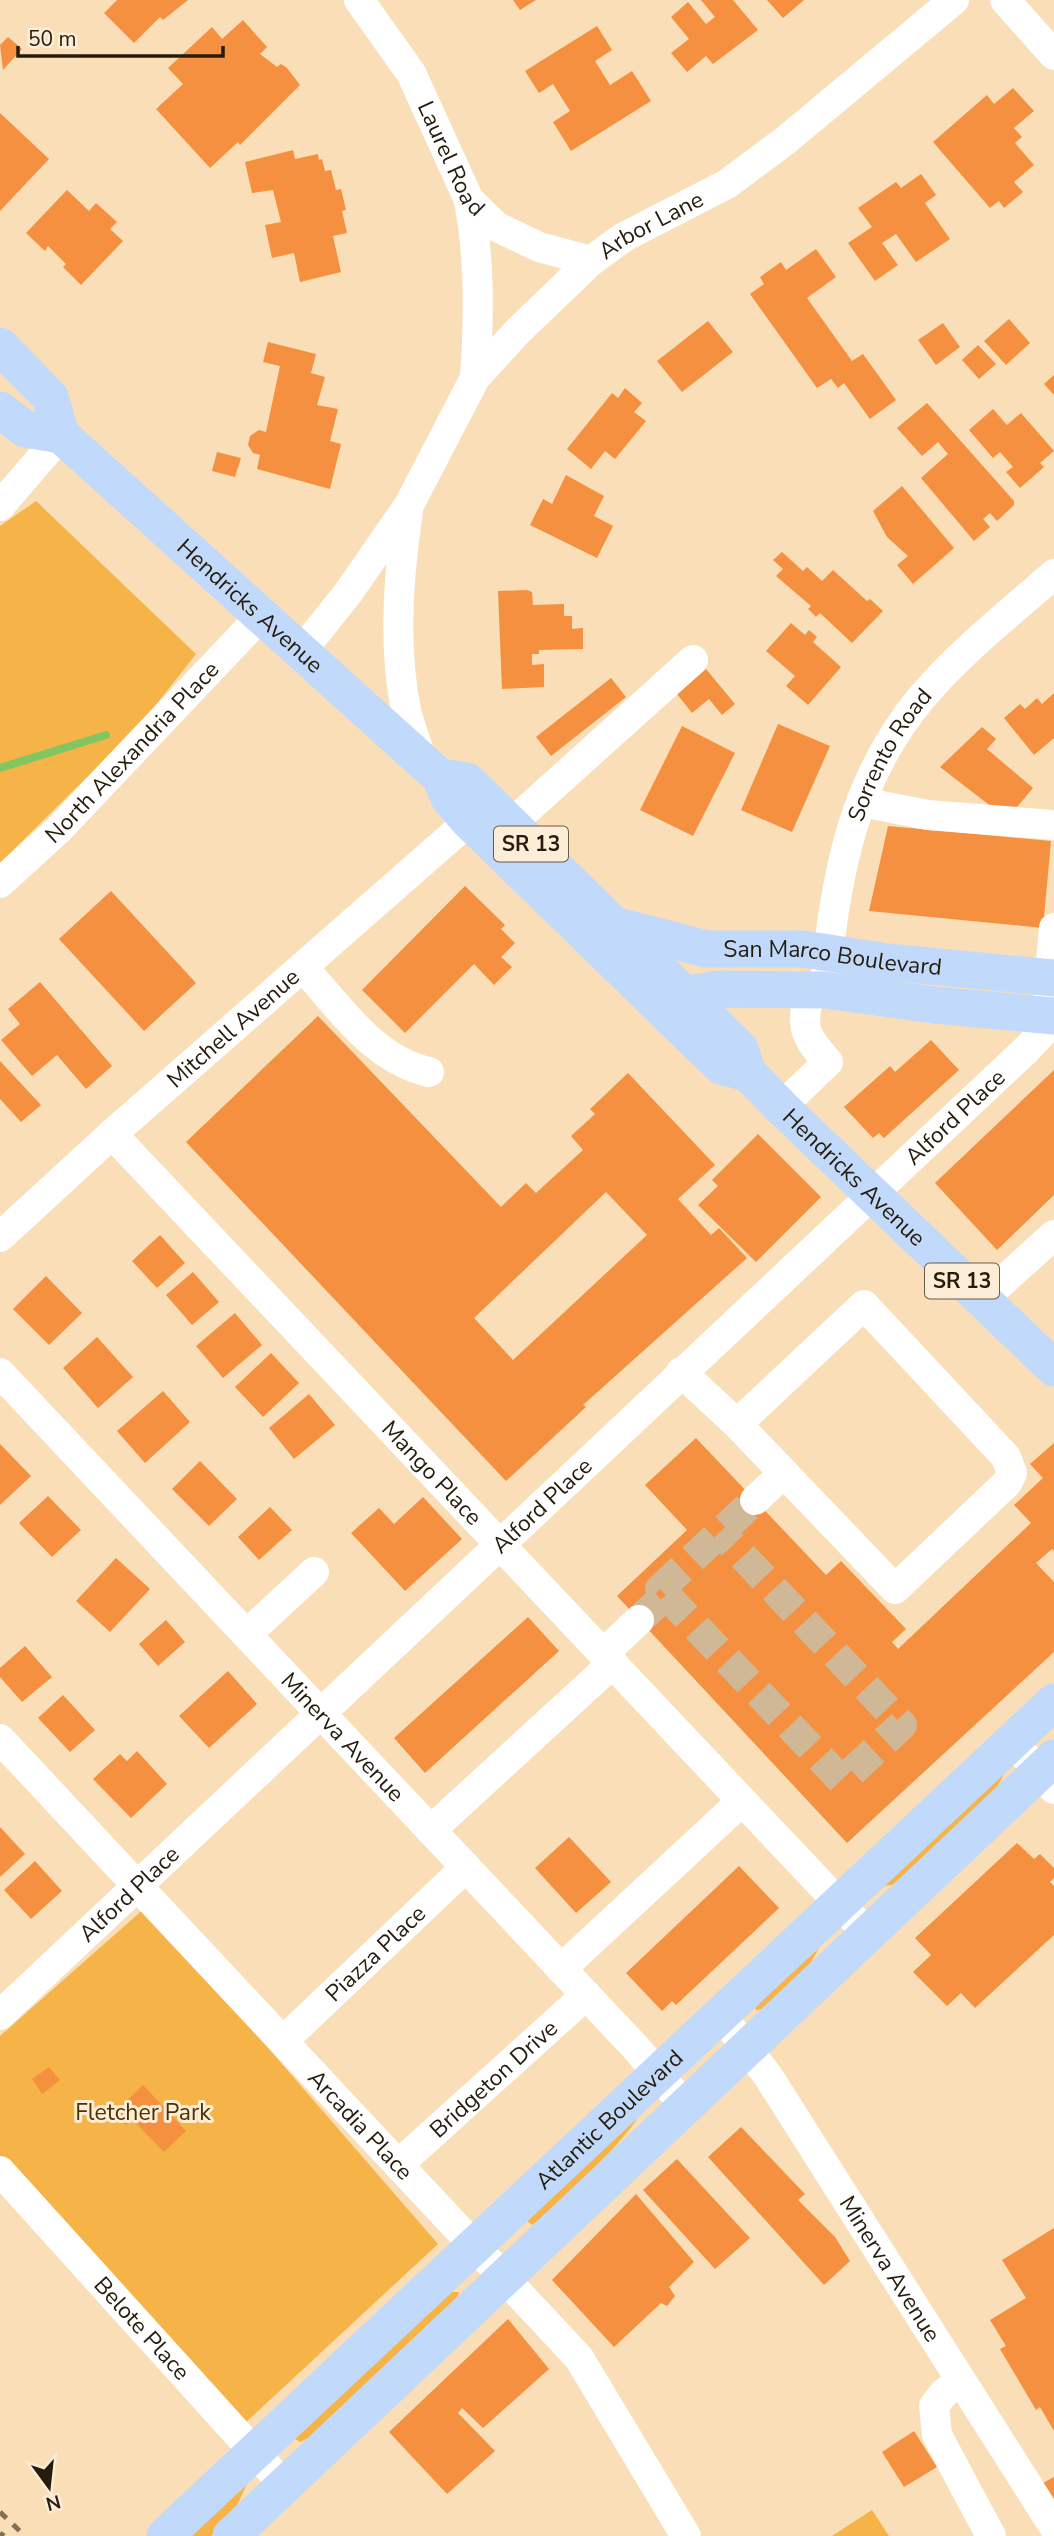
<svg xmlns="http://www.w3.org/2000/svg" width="1054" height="2536" font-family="'Nunito Sans',sans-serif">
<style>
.green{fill:#f6b448}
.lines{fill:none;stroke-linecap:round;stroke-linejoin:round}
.stream{stroke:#81c660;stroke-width:8}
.building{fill:#f4903f;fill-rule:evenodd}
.minor-tunnel{stroke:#d0b795;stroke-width:30;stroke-dasharray:30 15;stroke-linecap:butt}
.minor{stroke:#fff;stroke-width:30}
.major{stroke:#c1d9fb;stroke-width:37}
.rail{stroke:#816f56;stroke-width:5;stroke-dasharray:9 9;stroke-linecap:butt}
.labels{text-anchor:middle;stroke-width:6;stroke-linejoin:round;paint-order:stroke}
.shield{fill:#feedd6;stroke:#675b49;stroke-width:2}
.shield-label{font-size:21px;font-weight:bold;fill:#261c0d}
.street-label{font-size:23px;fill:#261c0d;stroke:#feedd6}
.park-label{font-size:23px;fill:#4d3200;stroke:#feedd6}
</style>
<rect width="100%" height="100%" fill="#fadeb7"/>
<g class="green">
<path d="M36,501L196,654L141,724L0,863V526Z"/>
<path d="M1005,1772L994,1793L907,1873L892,1885L883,1886Z"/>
<path d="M146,1907L438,2244L243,2425L0,2156V2036Z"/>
<path d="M819,1948L810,1964L764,2009L755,2010L757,2004Z"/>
<path d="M639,2113C638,2129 549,2215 532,2225L527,2221Z"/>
<path d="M452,2292H459L457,2299L314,2435L300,2442L294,2438Z"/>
<path d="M247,2484L231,2518L211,2536H186Z"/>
<path d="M872,2510L889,2536H832Z"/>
</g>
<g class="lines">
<path class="stream" d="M0,768L106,735"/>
</g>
<g class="building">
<path d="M117,0H188L163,20L160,17L134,43L104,13Z"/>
<path d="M513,0H536L520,10Z"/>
<path d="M701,0H733L758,30L713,64L706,56L687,72L671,53L689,39L671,17L688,2L706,24L715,17Z"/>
<path d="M767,0H804L783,18Z"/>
<path d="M243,20L267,47L260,54L277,67L281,64L287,68L300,85L240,145L238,142L210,168L156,109L183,84L168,68L212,27L222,39Z"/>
<path d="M597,26L612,50L595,61L610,85L632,71L651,101L571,151L553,122L570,111L553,84L539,93L525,71Z"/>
<path d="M8,37L22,49L3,70L0,45Z"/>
<path d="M1013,88L1034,111L1014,128L1022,137L1015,143L1034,165L1014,182L1023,192L1004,208L999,201L990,208L933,142L987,95L994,104Z"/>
<path d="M0,113L49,159L0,211Z"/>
<path d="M293,150L295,159L318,154L319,160L322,159L325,171L331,170L336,190L341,189L346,210L342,211L347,233L333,236L341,272L300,282L294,253L272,258L265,225L281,222L273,190L252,193L245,162Z"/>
<path d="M921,174L936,195L925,203L950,239L916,262L896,234L882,243L898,265L875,281L848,243L872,227L858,208L896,182L901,188Z"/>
<path d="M67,190L89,211L96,203L117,222L110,229L123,241L81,285L63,267L66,264L48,246L45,251L26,233Z"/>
<path d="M816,249L836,277L807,298L852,361L863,354L896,400L870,419L844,383L838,388L831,379L817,388L750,294L764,284L760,277L781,262L786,270Z"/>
<path d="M1009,319L1030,343L1006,365L984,341Z"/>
<path d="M708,321L733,352L682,392L657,361Z"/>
<path d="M943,323L960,347L936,365L918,340Z"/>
<path d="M268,342L316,354L311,373L325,377L317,405L338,409L330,441L341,444L330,489L257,469L260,455L253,453L248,445L250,436L259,430L266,432L280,366L263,362Z"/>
<path d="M978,345L996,364L979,379L962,360Z"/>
<path d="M1054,375V395L1044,384Z"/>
<path d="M625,388L642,403L634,412L646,421L615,459L605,451L591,469L567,449L612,393L618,398Z"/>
<path d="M927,403L1014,501V505L997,521L990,513L983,519L990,527L974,541L921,478L948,454L938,442L922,456L897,428Z"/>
<path d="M993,409L1007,425L1021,413L1054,451L1040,463L1044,467L1020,488L1006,472L1013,467L1000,452L993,458L969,430Z"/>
<path d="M217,452L241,458L235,477L212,471Z"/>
<path d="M566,475L604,496L594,516L613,526L597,558L530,525L543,499L552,504Z"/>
<path d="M902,486L954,548L913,584L897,565L908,556L887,537L873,511Z"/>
<path d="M782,552L803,571L807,567L822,581L833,570L867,601L870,599L883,611L852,643L820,613L816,617L808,609L811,606L776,576L783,569L773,560Z"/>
<path d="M527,590L532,592L533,605L564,604V616H572V629L583,628V649L539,650V654H532V665L544,664V687L502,689L498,591Z"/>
<path d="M791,623L805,635L809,630L817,637L813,642L841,667L808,705L786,686L795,676L766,651Z"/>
<path d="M706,669L735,704L722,715L709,699L692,713L677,694Z"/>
<path d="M611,678L626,697L551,756L536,737Z"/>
<path d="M1054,693V738L1034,755L1004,718L1020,704L1025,709L1037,698L1042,704Z"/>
<path d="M778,724L830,746L792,832L741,810Z"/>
<path d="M682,726L735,753L693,836L640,810Z"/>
<path d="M982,727L996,739L987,749L1033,788L1017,807L997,811L940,767Z"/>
<path d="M888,826L1051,841L1043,928L869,911Z"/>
<path d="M465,886L505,925L501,929L515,943L501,957L512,967L494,985L474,964L405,1033L362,990Z"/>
<path d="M111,891L196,983L144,1031L59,939Z"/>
<path d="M40,982L112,1066L86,1089L57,1055L32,1076L1,1040L20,1024L8,1009Z"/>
<path d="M318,1016L501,1207L526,1183L536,1193L583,1150L571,1136L595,1114L590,1109L628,1073L715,1165L678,1199L711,1235L719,1228L747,1258L583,1405L586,1407L506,1481L186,1142ZM606,1192L647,1235L513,1360L474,1318Z"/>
<path d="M931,1040L959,1070L884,1138L879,1133L873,1138L844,1107L890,1066L895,1072Z"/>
<path d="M0,1061L41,1105L21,1122L0,1099Z"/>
<path d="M1054,1070V1195L997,1250L935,1183Z"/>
<path d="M758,1134L821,1197L756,1262L698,1205L718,1186L712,1180Z"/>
<path d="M160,1235L185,1263L157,1288L132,1261Z"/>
<path d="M193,1272L219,1302L192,1325L166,1295Z"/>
<path d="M46,1276L82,1313L49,1345L13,1309Z"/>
<path d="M235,1313L262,1345L223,1378L196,1346Z"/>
<path d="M97,1337L133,1377L98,1408L63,1368Z"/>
<path d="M271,1353L299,1383L263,1417L235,1387Z"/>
<path d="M163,1391L190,1422L145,1463L117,1431Z"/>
<path d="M309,1394L335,1425L294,1459L269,1428Z"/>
<path d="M696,1438L826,1575L841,1561L906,1629L892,1642L898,1649L1031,1523L1014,1505L1043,1478L1030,1464L1054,1443V1551L1052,1549L1036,1563L1054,1582V1652L847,1843L617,1596L687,1530L645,1485Z"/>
<path d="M0,1444L31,1476L0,1505Z"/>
<path d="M200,1461L237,1499L209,1526L172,1489Z"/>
<path d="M48,1496L81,1530L52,1557L19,1523Z"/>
<path d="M423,1497L462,1539L405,1591L351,1533L379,1508L394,1524Z"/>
<path d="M270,1507L292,1530L259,1560L238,1537Z"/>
<path d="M116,1558L150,1589L110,1632L76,1601Z"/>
<path d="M528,1617L559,1651L425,1773L394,1738Z"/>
<path d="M166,1620L185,1642L158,1666L139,1644Z"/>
<path d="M25,1646L52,1677L22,1702L0,1677V1668Z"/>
<path d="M228,1671L257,1704L209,1748L179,1716Z"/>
<path d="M63,1695L95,1730L70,1752L38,1718Z"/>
<path d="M137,1751L167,1784L131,1818L93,1779L120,1754L127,1761Z"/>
<path d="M0,1827L25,1854L0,1877Z"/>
<path d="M569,1837L611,1882L576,1913L535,1868Z"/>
<path d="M1017,1843L1034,1859L1040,1854L1054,1868V1878L1050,1882L1054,1886V1935L975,2008L961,1993L947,2006L913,1972L931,1955L915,1938Z"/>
<path d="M35,1861L62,1891L31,1919L4,1890Z"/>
<path d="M739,1866L779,1908L676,2005L672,2001L662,2011L626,1973Z"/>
<path d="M49,2067L60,2080L42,2094L32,2079Z"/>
<path d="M143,2085L186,2131L164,2152L132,2119L126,2125L114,2114Z"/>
<path d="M741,2127L805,2194L798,2200L835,2237L850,2261L824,2285L708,2157Z"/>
<path d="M677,2159L750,2238L715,2269L643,2190Z"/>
<path d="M636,2194L694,2262L669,2287L675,2296L667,2306L661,2303L614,2347L552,2280Z"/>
<path d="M1054,2228V2431L1040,2407L1036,2410L1000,2349L1006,2346L990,2320L1026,2298L1002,2260Z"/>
<path d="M508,2319L549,2369L483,2428L462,2408L458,2413L495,2451L447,2494L389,2432Z"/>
<path d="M914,2431L937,2467L904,2487L882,2452Z"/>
<path d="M1054,2477V2502L1043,2483Z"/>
</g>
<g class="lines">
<g class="minor-tunnel">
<path d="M666,1595L842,1781L902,1725L720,1532"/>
<path d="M639,1620L666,1595L660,1589L755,1500"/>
</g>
<g class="minor">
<path id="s1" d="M359,0L411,73L469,200L497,227L539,247L591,261"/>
<path d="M1005,0L1054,55"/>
<path d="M469,200C480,260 479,317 475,378"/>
<path d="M0,506L61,435"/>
<path d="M408,512C398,576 393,646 406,710C410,727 417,744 422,761"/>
<path id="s2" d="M300,653L348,593L409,505L475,378L517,332L591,261L624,237L727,184L786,140L954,0"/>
<path d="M861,802L928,815L1054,825"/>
<path d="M511,824L693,660"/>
<path id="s3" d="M0,883L58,830L260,617"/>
<path d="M303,967C339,1007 374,1060 429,1072"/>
<path id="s4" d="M826,974C836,873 854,778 922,697C961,651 1009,614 1054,574"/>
<path d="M781,1107L828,1062C802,1033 802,1028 809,990"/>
<path id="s5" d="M112,1134L867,1933"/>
<path id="s6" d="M0,1237L112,1134L469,821"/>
<path d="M982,1300L1054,1235"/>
<path d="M681,1372L737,1424L895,1589L1007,1483L1012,1473L1006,1457L864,1305L737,1424"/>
<path id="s7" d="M0,1373L637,2049L684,2105"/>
<path d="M755,1500L784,1473"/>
<path d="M247,1634L314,1572"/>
<path d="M603,1654L639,1620"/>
<path id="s8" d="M0,1739L579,2358L686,2536"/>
<path d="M1010,1743L1041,1770L1054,1789"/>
<path d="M431,1830L613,1663"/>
<path d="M561,1969L742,1801"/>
<path id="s9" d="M719,2013L768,2076L1054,2527"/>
<path id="s10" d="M0,2015L1027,1049L1045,1030L1054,928"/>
<path id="s11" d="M284,2040L466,1867"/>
<path id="s12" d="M400,2163L586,1995"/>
<path id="s13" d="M0,2171L284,2485"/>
<path d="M961,2381L944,2393L934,2406L937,2435L991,2536"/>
</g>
<g class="major">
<path id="s14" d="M0,346L50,397L61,435L440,777L449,798L469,821L721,1066L748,1073"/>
<path d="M0,410L25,429L61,435"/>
<path id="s15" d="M440,777L467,781L740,1049L748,1073L781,1107L1054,1368"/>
<path id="s16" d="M622,927L706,949H803L888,962L1054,978"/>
<path d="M669,997L720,989L825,990L934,1005L1054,1016"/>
<path id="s17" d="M165,2536L1054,1702"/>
<path d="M231,2536L1054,1758"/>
</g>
<g class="rail">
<path d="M0,2512L25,2536"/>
<path d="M0,2533L4,2536"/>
</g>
</g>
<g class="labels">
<g class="shield">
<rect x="494" y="826.5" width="74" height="35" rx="5"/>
<rect x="925" y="1263.5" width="74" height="35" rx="5"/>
</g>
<g class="shield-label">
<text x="531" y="851">SR 13</text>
<text x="962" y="1288">SR 13</text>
</g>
<g class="street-label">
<text dy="8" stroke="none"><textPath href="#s1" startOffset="184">Laurel Road</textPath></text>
<text dy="8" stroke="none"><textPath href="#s2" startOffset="562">Arbor Lane</textPath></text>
<text dy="8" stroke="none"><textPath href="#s14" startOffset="366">Hendricks Avenue</textPath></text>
<text dy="8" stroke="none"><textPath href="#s3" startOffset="186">North Alexandria Place</textPath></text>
<text dy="8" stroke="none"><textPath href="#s4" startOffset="231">Sorrento Road</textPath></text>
<text dy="8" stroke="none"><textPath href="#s16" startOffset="214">San Marco Boulevard</textPath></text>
<text dy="8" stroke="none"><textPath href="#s6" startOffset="313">Mitchell Avenue</textPath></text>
<text dy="8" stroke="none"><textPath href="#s10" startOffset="1311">Alford Place</textPath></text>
<text dy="8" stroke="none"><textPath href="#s15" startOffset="584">Hendricks Avenue</textPath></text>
<text dy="8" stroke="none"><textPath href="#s5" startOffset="466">Mango Place</textPath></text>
<text dy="8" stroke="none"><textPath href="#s10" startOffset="744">Alford Place</textPath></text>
<text dy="8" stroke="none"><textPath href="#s7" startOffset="500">Minerva Avenue</textPath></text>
<text dy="8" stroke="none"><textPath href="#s10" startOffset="177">Alford Place</textPath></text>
<text dy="8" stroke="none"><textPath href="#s11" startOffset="126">Piazza Place</textPath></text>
<text dy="8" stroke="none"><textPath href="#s12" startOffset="126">Bridgeton Drive</textPath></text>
<text dy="8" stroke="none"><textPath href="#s17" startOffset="609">Atlantic Boulevard</textPath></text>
<text dy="8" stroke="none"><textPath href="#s8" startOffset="528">Arcadia Place</textPath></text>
<text dy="8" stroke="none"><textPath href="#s9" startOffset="308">Minerva Avenue</textPath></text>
<text dy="8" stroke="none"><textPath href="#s13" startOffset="212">Belote Place</textPath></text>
</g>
<g class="park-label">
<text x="143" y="2120">Fletcher Park</text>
</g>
</g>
<g transform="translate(49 2487) rotate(165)" stroke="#feedd6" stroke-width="5" paint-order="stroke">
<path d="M0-5L12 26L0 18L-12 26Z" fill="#261c0d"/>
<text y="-10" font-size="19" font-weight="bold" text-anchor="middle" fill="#261c0d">N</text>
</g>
<path d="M18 46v10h205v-10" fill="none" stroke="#261c0d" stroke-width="3.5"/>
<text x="28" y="46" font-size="21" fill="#261c0d" stroke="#feedd6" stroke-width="5" paint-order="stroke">50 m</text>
</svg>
